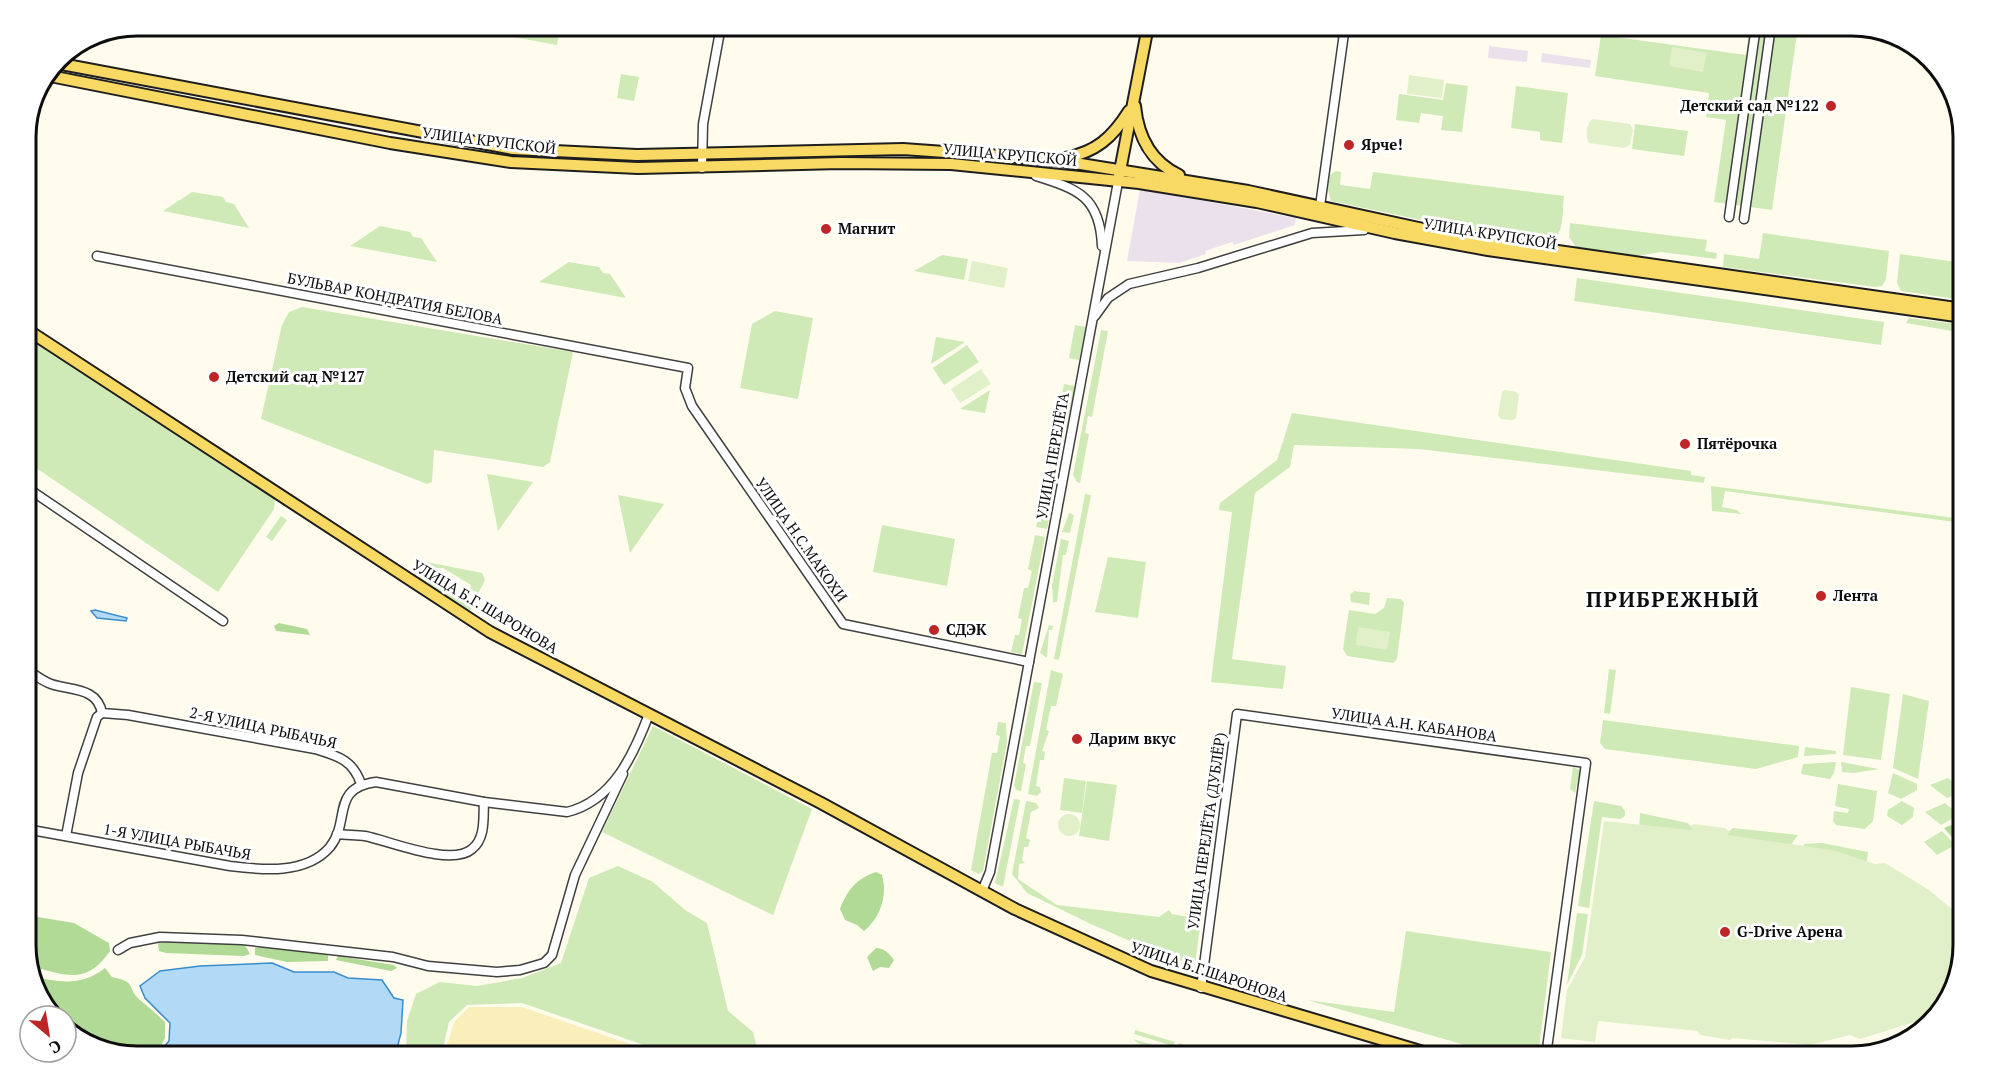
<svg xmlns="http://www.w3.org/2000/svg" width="1989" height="1082" font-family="'PT Serif',serif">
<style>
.industrial{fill:#ebe1ec}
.green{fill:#cfe9b7}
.forest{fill:#b2da97}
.sand{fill:#faeeba}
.pitch{fill:#e1f0c9}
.water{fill:#b2daf6;stroke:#3a8dcd;stroke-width:1.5}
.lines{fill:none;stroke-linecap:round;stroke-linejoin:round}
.minor-casing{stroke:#404040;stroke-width:11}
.major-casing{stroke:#1e1e1e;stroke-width:14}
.minor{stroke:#fff;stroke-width:8}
.major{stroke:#f8d964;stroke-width:10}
.poi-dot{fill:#bd2627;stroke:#fff;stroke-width:2}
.labels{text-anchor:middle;stroke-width:6;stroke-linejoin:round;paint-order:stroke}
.poi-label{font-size:15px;font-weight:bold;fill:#0d0d0d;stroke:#fff;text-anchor:start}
.street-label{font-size:15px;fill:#0d0d0d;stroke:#fff}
.district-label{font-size:21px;font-weight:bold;letter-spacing:1.5px;fill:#0d0d0d;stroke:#fff}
.rim{fill:none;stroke:#0d0d0d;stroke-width:3}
</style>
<rect width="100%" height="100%" fill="#fffced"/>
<g class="industrial">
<path d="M1489,46L1528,51L1527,62L1488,58Z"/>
<path d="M1542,53L1591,60L1590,68L1541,62Z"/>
<path d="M1140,189L1296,218L1295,225L1234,245L1232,242L1205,251L1206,254L1179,263L1127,261Z"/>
</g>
<g class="green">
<path d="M398,26H450L448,34Z"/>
<path d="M454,26H560L557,45Z"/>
<path d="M1750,26H1798L1772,210L1714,202L1726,120L1706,117L1709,93L1595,76L1601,35L1746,55Z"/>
<path d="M621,74L639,77L634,101L617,98Z"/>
<path d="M1446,83L1468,86L1462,132L1441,130L1443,116L1421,113L1419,123L1396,120L1399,94L1443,100Z"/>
<path d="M1516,86L1568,93L1562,143L1540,140V132L1511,128Z"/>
<path d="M1635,124L1688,131L1684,156L1632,149Z"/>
<path d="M1336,171L1341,172L1340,185L1370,189L1373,172L1564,196C1562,213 1565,237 1548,243L1464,229L1331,201L1328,190L1330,175Z"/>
<path d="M192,192L223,197L226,202L234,204L249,228L163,211Z"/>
<path d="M1570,223L1707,240L1705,251L1717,253L1716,259L1661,252L1637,256L1576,247L1569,237Z"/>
<path d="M380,226L410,232L413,237L421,238L437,262L350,246Z"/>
<path d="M1763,233L1889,251L1886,279L1882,286L1875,287L1723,267L1724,254L1759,259Z"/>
<path d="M1900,254L1963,263V300L1901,291L1897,283Z"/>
<path d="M942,255L968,259L964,280L914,271Z"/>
<path d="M569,262L599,267L603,273L610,274L626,298L539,282Z"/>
<path d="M1577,278L1884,322L1881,345L1574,301Z"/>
<path d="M302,307L573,352L550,462L543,467L434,450L432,482L427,484L261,419L282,325L289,312Z"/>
<path d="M775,311L813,318L798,399L740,388L752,324Z"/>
<path d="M1909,318L1963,325V333L1906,323Z"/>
<path d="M1075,325L1086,327L1079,360L1069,358Z"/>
<path d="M1101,330L1108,331L1092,417L1088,416L1085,433L1089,434L1080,483L1077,482L1073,475Z"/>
<path d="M26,337L275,498L274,509L218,592L26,461Z"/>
<path d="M936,337L965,342L931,364Z"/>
<path d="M967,345L979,362L944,385L933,368Z"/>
<path d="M1064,384L1075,386L1059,466L1048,463L1062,410L1059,409Z"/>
<path d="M990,390L985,413L960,409Z"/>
<path d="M1292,413L1691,471V475L1705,477L1704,483L1419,449L1294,445L1290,467L1255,493L1232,659L1286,666L1283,689L1211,682L1232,512L1219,510L1220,503L1277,460Z"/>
<path d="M487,474L533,482L498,531Z"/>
<path d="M1046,478L1057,480L1047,529L1036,527L1037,522H1041L1044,505L1041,503Z"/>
<path d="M1711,486L1963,519V523L1725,491L1722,507L1737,510L1741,514L1712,511Z"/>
<path d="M1085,494L1091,495L1059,660L1054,659Z"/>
<path d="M618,495L664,504L630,553Z"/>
<path d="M1069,513L1074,515L1070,533L1062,532Z"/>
<path d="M281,516L287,520L272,541L266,537Z"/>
<path d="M882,525L955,539L947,586L873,572Z"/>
<path d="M1035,535L1045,537L1022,654L1011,652L1015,635H1019L1022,619L1018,618L1024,588H1028L1032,571L1028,569Z"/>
<path d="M1061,539L1069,541L1066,555H1063L1057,602H1053L1052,585Z"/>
<path d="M1108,557L1146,562L1138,618L1095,612Z"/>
<path d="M422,561L482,573L485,580L479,592L475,595L470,592L471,585L443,568H432L425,578L460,602L464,598L471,602L472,609L466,612L415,575L414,567Z"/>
<path d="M1354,591L1370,593L1369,605L1351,602L1350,595Z"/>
<path d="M1387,598L1401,599L1404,603L1397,659L1393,663L1347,656L1343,649L1349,610L1375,614L1384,608Z"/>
<path d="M1049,625L1053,626L1052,630H1049L1047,658L1040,653Z"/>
<path d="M1609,669L1616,670L1610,714L1604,713Z"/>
<path d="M1051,670L1063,674L1056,706H1051L1046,730L1049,731L1042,751L1045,752L1044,760H1040L1036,786L1040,787L1041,792L1037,796L1028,794Z"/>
<path d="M1034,682L1042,683L1030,746H1026L1023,763L1026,764L1021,791L1016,790L1014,785Z"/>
<path d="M1851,687L1890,694L1881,760L1843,755Z"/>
<path d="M1903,694L1929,701L1918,779L1893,768Z"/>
<path d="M1603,720L1799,746L1798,757L1756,769L1605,749L1600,743Z"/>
<path d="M998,722L1006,723L1007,742L983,871L979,874L971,870L992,753H997L1000,736L996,735Z"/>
<path d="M653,726L812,809L773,915L602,832Z"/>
<path d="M1805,747L1836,751V754L1804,756Z"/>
<path d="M1836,762L1834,773L1830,779L1801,774L1803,764Z"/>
<path d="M1841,762L1879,769L1854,773L1842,772Z"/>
<path d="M1573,766L1580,771L1575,793L1570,789Z"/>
<path d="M1893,773L1917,784V790L1901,799L1888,793Z"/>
<path d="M1064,778L1086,781L1082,813L1060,810Z"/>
<path d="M1948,778L1963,789V792L1947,798L1930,785Z"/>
<path d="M1087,781L1117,785L1109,841L1079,836Z"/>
<path d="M1838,784L1877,791L1873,821L1865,829L1836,825L1833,821L1834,811L1848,813L1849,809L1835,806Z"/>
<path d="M1014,799L1020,800L1003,887L995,883Z"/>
<path d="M1026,801L1036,803L1039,808L1031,812L1026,838L1030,840L1028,847H1024L1022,860L1025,863L1019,864L1018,879L1057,905L1159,917L1169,910L1172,914L1201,919L1195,965L1167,957L1093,925L1027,893L1012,874Z"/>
<path d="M1594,801L1621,806L1625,811V816L1620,819L1602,817L1589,908L1578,906Z"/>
<path d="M1902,801L1914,808L1913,817L1902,825L1887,816L1888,810Z"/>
<path d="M1945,803L1959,815L1941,825L1925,812Z"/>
<path d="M1640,813L1688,823L1695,833L1639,831Z"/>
<path d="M1733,828L1798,835L1790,846L1720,839Z"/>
<path d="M1942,831L1955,845L1937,855L1924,842Z"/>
<path d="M1822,843L1868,852L1865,878L1803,852L1804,844Z"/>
<path d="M618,866L653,882L685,910L707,923L728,1011L753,1032L759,1056H676L522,1003L467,1005L449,1022L441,1056H406L407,1021L416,994L440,982L477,986L522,978L561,963L589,878Z"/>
<path d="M1577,913L1588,914L1582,955L1567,985Z"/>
<path d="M1406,931L1551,952L1538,1056H1504L1307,1000L1394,1012Z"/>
<path d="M1135,1030L1175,1042L1173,1046L1134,1034Z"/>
<path d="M1133,1039L1190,1056H1155Z"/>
<path d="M1179,1043L1213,1054L1212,1056L1177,1048Z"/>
</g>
<g class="forest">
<path d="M279,623L307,629L310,635L276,631L274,626Z"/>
<path d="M1963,820V842L1958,844L1944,828Z"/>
<path d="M876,872L882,875C888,896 880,918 864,931L857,925L845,920L840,909C848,889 856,879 876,872Z"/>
<path d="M26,915L74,923L109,943L110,951C86,986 65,975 30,966L26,952Z"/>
<path d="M184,940L245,945L250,954L244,956L166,953L159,951L158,943Z"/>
<path d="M265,947L328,954V961L287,962L255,955V948Z"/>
<path d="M876,948C884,948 889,953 894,960L889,968L880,967L873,971L867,957Z"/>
<path d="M338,956L394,965L397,968L391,971L336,960Z"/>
<path d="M105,968L112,977C138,982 126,988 140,1000C148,1007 157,1014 165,1022V1038L160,1048L148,1056H137L82,1042L66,1026V1016H56L41,1001L33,976C60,983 82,986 105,968Z"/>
</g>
<path class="sand" d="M469,1007H522L665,1056H444L454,1022Z"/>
<g class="pitch">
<path d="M1672,47L1707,53L1703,72L1669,66Z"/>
<path d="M1409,75L1444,80L1442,98L1407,94Z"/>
<path d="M1593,119L1630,124L1633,130L1630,145L1624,148L1589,143C1585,137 1586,123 1593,119Z"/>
<path d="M972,261L1008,268L1004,288L968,281Z"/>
<path d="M981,369L991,384L960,403L951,389Z"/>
<path d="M1505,390L1516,392L1519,395L1516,418L1513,420L1501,419L1498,415L1502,392Z"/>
<path d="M1358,627L1390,632L1387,650L1356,645Z"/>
<circle cx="1069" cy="825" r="11"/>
<path d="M1604,821L1692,830L1691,826L1694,824L1725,828L1730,832L1727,835L1833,850L1875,864L1885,863L1929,890L1963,918V945L1949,1000L1934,1016L1860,1039L1850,1035L1810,1045L1733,1038L1730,1040L1700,1035L1697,1031L1598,1021L1595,1042L1561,1038L1567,990L1585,957Z"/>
</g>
<g class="water">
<path d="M95,610L127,618L126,621L97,618L91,611Z"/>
<path d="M272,963L294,972H334L348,978L382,980L394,998L403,1000L401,1033L395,1056H156L169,1041L170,1023L145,998L140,986L160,971L200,966Z"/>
</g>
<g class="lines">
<g class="minor-casing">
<g id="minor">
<path d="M702,168L703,124L721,26"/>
<path d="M1036,176C1077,189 1100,196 1102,246"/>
<path d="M1320,206L1345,26"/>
<path d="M1729,217L1756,26"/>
<path d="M1744,219L1771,26"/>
<path d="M97,256L688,368L685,388L692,406L843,624L1029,662"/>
<path d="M1095,316L1108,298L1129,284L1198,268L1312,233L1364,230"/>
<path d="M26,487L223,621"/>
<path d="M26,669C34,674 42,681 51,684C72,691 97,687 102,713L128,715L315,749C338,756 353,760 361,784"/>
<path d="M26,829L230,866C262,870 306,875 330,847C351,821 330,788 376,782L484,802L567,812C613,801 634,754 649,714"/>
<path d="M337,834C346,835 356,835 365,836C390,841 451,867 472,849C486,838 483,817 484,802"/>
<path d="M66,836L78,773L97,717L102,713"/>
<path d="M982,891L990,872L1118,182"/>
<path d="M118,950L130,943L160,937L242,940L393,957L428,966L497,972L520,970L544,963L552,955L575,875L623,774"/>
<path d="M1201,988L1237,714L1586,763L1546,1056"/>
</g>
</g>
<g class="major-casing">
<g id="major">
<path d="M56,63L513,149L637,155L903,149L1056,160L1248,191L1460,237L1963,309"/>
<path d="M50,76L390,143L511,162L638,168L840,163L951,164L1139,183L1257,202L1395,233L1488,250L1963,317"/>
<path d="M1135,106C1138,136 1151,162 1179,175"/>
<path d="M1065,158C1096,152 1112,138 1129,111"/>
<path d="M1119,176L1148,26"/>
<path d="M26,329L490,632L821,803L1015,909L1151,971L1437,1056"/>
</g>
</g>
<use href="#minor" class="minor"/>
<use href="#major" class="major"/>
</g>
<g class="poi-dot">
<circle cx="1831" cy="106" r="6"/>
<circle cx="1349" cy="145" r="6"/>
<circle cx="826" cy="229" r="6"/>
<circle cx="214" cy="377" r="6"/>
<circle cx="1685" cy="444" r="6"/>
<circle cx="1821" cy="596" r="6"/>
<circle cx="934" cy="630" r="6"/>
<circle cx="1077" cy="739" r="6"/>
<circle cx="1725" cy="932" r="6"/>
</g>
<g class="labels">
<g class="poi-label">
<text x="1819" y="111" text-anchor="end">Детский сад №122</text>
<text x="1361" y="150">Ярче!</text>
<text x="838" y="234">Магнит</text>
<text x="226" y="382">Детский сад №127</text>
<text x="1697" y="449">Пятёрочка</text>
<text x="1833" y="601">Лента</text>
<text x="946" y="635">СДЭК</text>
<text x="1089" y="744">Дарим вкус</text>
<text x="1737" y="937">G-Drive Арена</text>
</g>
<g class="street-label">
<text transform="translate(489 141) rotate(7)" y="5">УЛИЦА КРУПСКОЙ</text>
<text transform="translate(1010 155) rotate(5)" y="5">УЛИЦА КРУПСКОЙ</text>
<text transform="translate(1490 234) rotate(9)" y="5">УЛИЦА КРУПСКОЙ</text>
<text transform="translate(395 299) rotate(11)" y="5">БУЛЬВАР КОНДРАТИЯ БЕЛОВА</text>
<text transform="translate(1053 456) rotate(-80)" y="5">УЛИЦА ПЕРЕЛЁТА</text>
<text transform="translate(801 540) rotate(55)" y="5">УЛИЦА Н.С.МАКОХИ</text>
<text transform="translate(485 607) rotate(31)" y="5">УЛИЦА Б.Г. ШАРОНОВА</text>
<text transform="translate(1414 725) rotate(8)" y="5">УЛИЦА А.Н. КАБАНОВА</text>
<text transform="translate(263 728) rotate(12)" y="5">2-Я УЛИЦА РЫБАЧЬЯ</text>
<text transform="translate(1207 831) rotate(-82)" y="5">УЛИЦА ПЕРЕЛЁТА (ДУБЛЁР)</text>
<text transform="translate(177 842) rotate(10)" y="5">1-Я УЛИЦА РЫБАЧЬЯ</text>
<text transform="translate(1209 972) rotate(18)" y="5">УЛИЦА Б.Г.ШАРОНОВА</text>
</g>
<g class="district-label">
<text x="1673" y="607">ПРИБРЕЖНЫЙ</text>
</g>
</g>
<path d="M0 0H1989V1082H0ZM137 36H1852A101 101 0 0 1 1953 137V945A101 101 0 0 1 1852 1046H137A101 101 0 0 1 36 945V137A101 101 0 0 1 137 36Z" fill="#fff" fill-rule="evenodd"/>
<path class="rim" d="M137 36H1852A101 101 0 0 1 1953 137V945A101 101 0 0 1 1852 1046H137A101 101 0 0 1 36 945V137A101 101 0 0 1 137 36Z"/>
<g transform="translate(48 1034) rotate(150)"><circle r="28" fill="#ffffff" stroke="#9e9e9e" stroke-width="1.5"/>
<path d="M0-4.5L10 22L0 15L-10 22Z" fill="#bd2627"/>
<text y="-9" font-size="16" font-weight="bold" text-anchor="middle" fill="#0d0d0d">С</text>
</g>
</svg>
